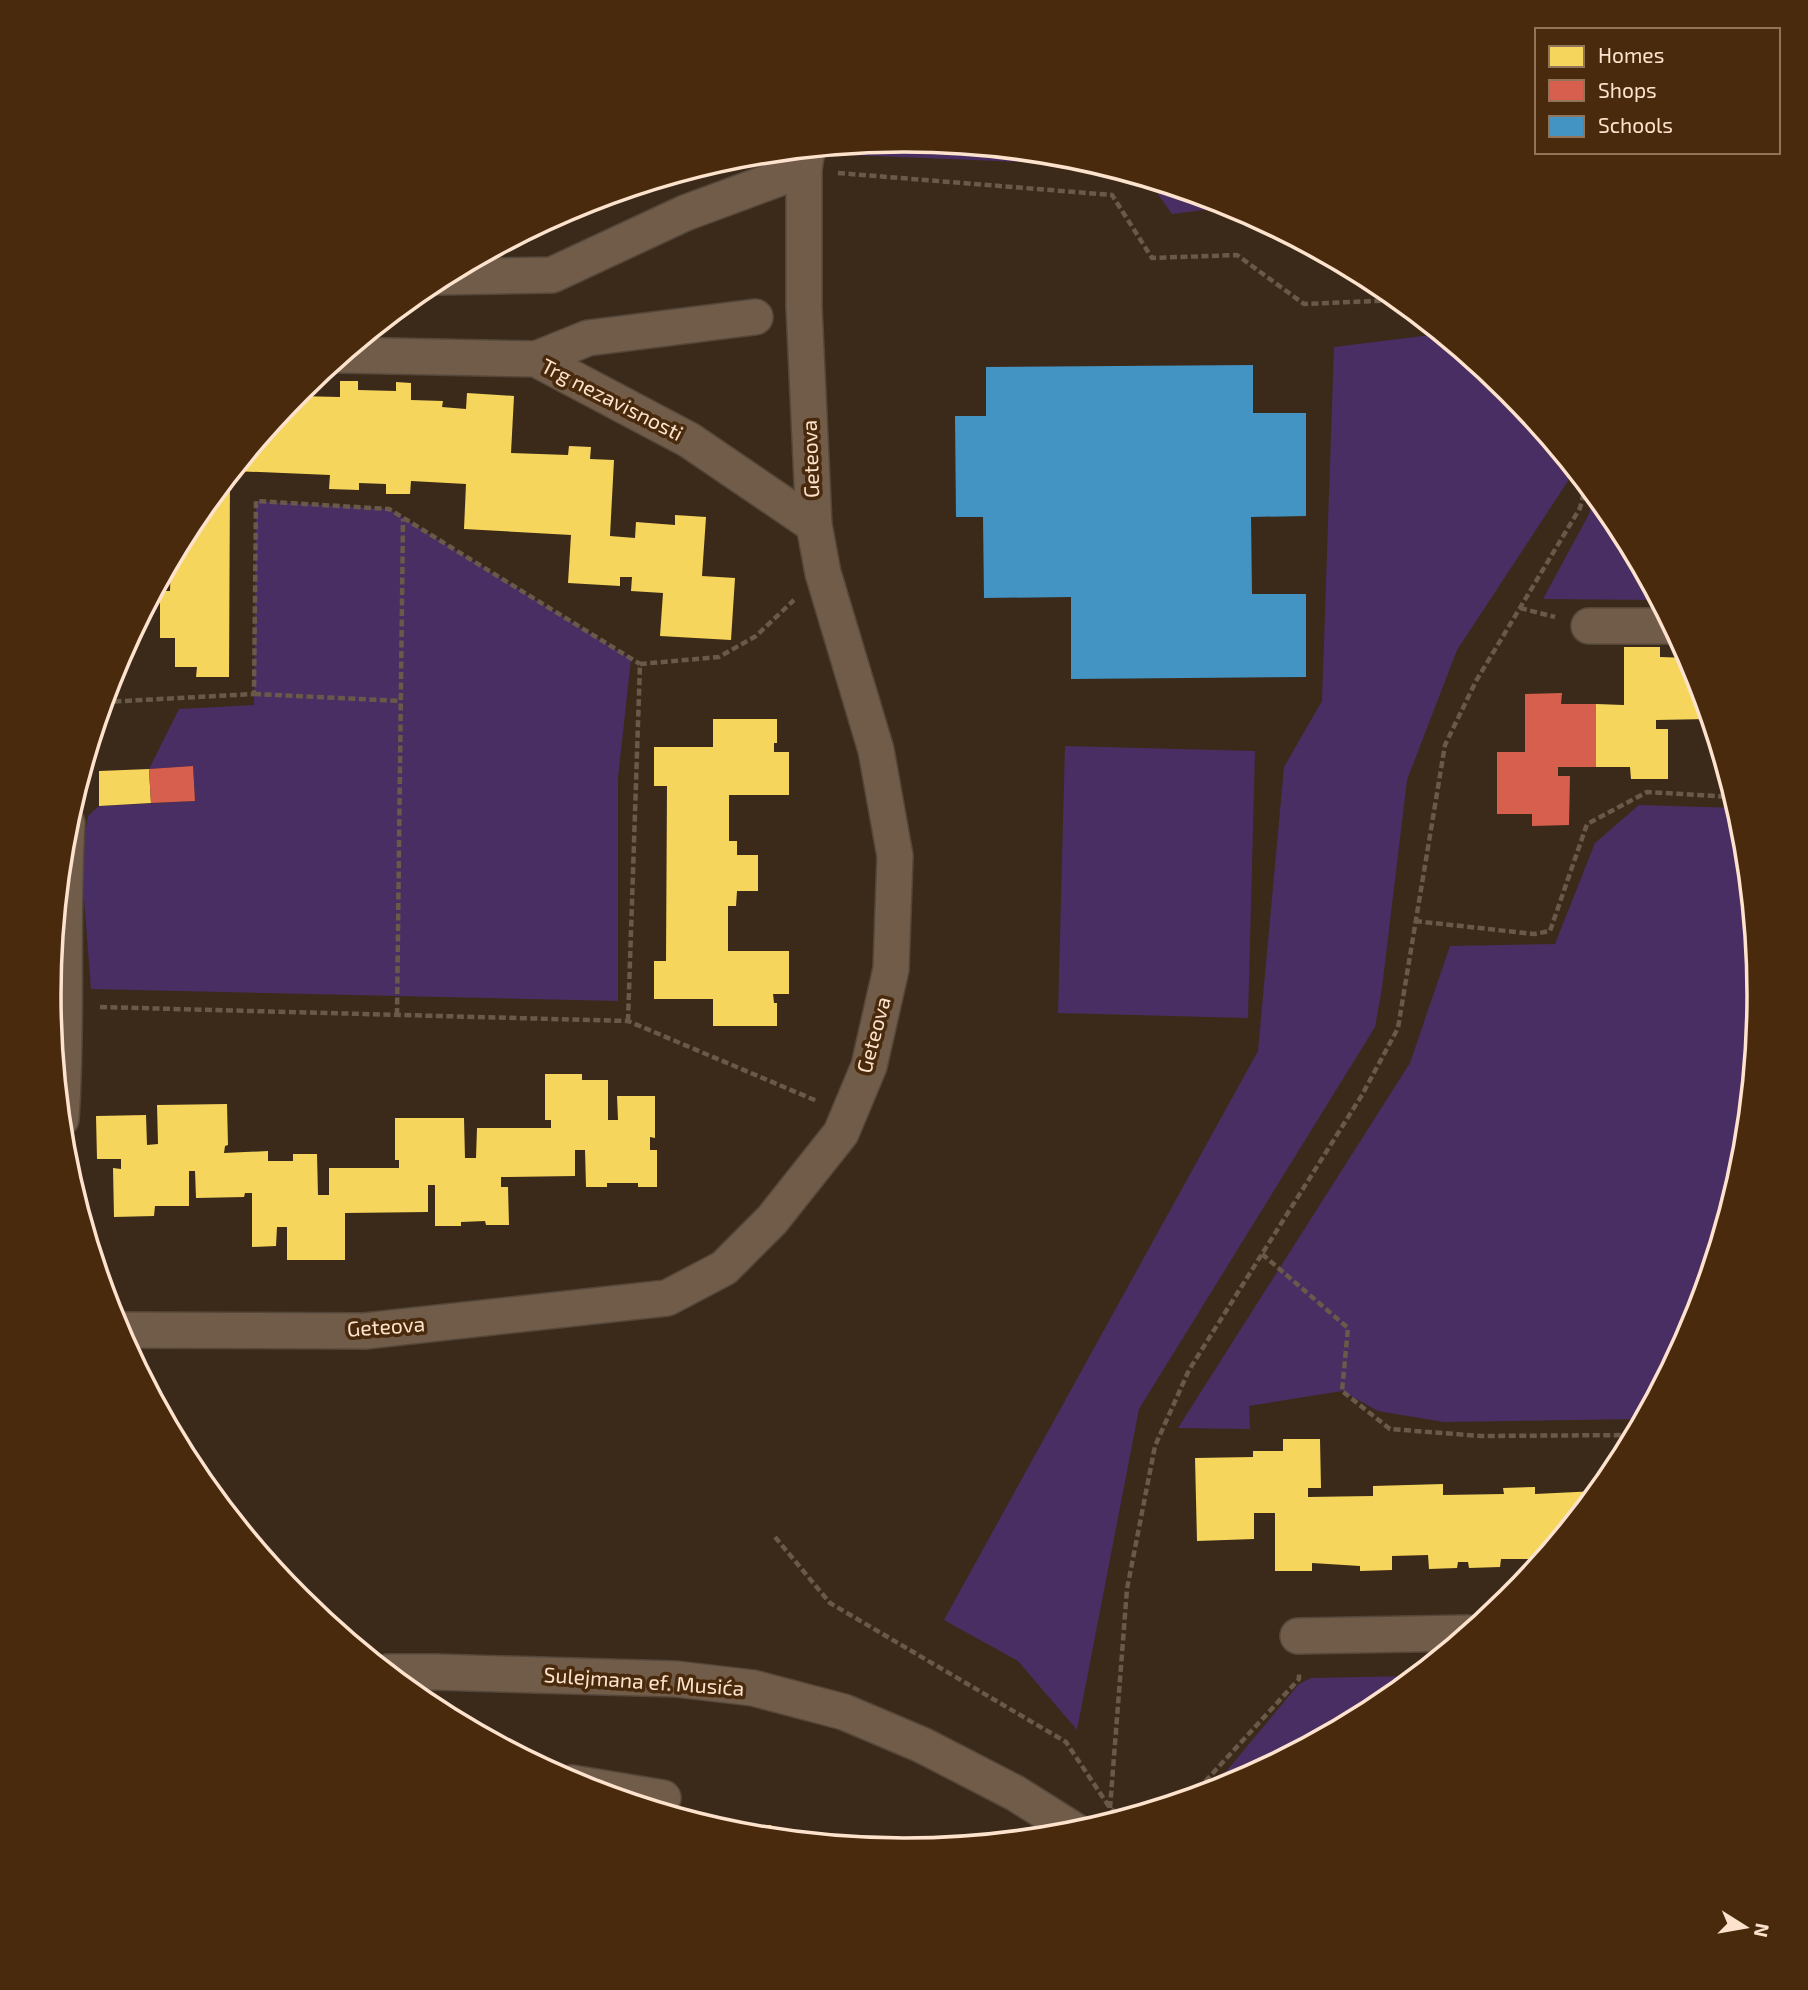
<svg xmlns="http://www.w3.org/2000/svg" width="1808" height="1990" font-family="'Exo 2',sans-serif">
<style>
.green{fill:#492e63}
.homes{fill:#f6d55c}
.shops{fill:#d6604d}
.schools{fill:#4393c3}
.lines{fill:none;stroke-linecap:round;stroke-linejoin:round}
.minor-casing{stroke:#544639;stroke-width:38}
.path{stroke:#695949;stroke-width:4.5;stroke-dasharray:7 3.5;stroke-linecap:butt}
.minor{stroke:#705c48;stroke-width:35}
.labels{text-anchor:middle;stroke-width:7;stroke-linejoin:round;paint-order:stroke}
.street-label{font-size:21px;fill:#fde3cd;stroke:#492a0c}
.rim{fill:none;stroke:#fde3cd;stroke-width:3.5}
</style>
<rect width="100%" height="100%" fill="#3b2a1a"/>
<g class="green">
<path d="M904,140L1070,156L1076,164L850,155L851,145Z"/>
<path d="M1148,180L1232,205L1234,206L1172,214Z"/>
<path d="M1439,334L1509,391L1565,459L1568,481L1457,650L1407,780L1382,988L1375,1027L1139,1409L1077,1730L1018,1661L944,1620L1258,1051L1284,767L1322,701L1334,347Z"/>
<path d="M1595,496L1615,520L1657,600L1543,599L1588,516Z"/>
<path d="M256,501L389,509L631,659L618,778V1001L91,989L81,860L88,816L99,806L195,801L193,766L149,769L179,709L254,705Z"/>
<path d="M1065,746L1255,751L1248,1018L1058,1013Z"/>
<path d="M1639,805L1736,808L1743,829L1759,995L1742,1162L1694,1323L1642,1419L1444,1422L1378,1411L1342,1391L1249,1406L1250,1429L1178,1428L1410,1063L1450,946L1555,944L1595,843Z"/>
<path d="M1416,1676L1379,1706L1231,1785L1209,1792L1299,1684L1311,1678Z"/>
</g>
<g class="homes">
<path d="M340,381H358V390L396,391V382L411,383V400L443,401L442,407L466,409L467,393L514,396L511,453L568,455L569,446L591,447L590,459L614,460L610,536L635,538L636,522L675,525V515L706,517L702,576L735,578L731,640L660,636L663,593L631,591L632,577H620V586L568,583L571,535L464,529L466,484L411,481L410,494H386V484L359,483V490L329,489L330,475L233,471L295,396L340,397Z"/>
<path d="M230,475L229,677H196L197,667H175V638H160V591H170L171,562L193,520Z"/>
<path d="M1624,647H1660V657L1689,658L1694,668L1709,719L1656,720V729H1668V779H1631L1630,767H1596V704L1624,705Z"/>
<path d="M713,719H777V743H774V752H789V795H729V841H737V855H758V891H737L736,906H728V951H789V994H773L774,1003H777V1026H713V999H654V961H666L667,786H654V747H713Z"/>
<path d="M149,769L151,803L99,806V771Z"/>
<path d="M545,1074H582V1080H608V1120H618L617,1096H655V1138L650,1137V1150H657V1187H638V1183H607V1187H586L585,1150H575V1176L501,1177V1187H508L509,1225H486L485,1221L461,1222V1226H435V1185H428V1212L345,1213V1260H287V1227H277L276,1246L252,1247V1193H245L244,1197L196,1198L195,1171H189V1206H155L154,1216L114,1217L113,1168L121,1169V1159H97L96,1116L146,1115L147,1145L158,1144L157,1105L227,1104L228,1145L225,1146L224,1153L268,1151V1161H293V1154H317L318,1195H329V1168H399V1160H395V1118H464L465,1158H476L477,1128H551V1120H545Z"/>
<path d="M1283,1439H1320L1321,1488H1308V1497L1373,1496V1486L1443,1484V1495L1504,1494L1503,1488L1535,1487V1494L1597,1491L1538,1563V1559H1501L1500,1567L1469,1568L1468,1562H1458L1457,1568L1429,1569L1428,1555L1392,1556V1570L1360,1571V1566L1312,1563V1571H1275V1513H1254V1539L1197,1541L1195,1458L1253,1457V1451H1283Z"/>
<path d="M771,1825L772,1837L737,1833L714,1827Z"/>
</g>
<g class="shops">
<path d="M1562,693L1561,704H1596V767H1558V776H1570L1569,825L1532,826V814H1497V752H1525V694Z"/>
<path d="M193,766L195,801L151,803L149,769Z"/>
</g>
<path class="schools" d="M1253,365V413H1306V516L1251,517L1252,594H1306V677L1071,679V597L984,598L983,517H956L955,416H986V367Z"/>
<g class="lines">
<g class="minor-casing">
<g id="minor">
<path d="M441,277L552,275L685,213L804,169"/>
<path d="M342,355L536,359L689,440L814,525"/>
<path d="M536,359L588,338L755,317"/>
<path d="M1589,626H1671"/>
<path d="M61,1119C68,1021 61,922 67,823"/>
<path d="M118,1330L365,1331L667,1298L724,1268L772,1220L841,1133L869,1066L891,969L895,856L876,750L823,573L814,525L804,307V169L807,150"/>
<path d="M1298,1636L1468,1633"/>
<path d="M388,1672H435L676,1679L753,1688L844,1712L922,1745L1015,1793L1077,1832"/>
<path d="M572,1783L663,1798"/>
</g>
</g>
<g class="path">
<path d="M838,173L1112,195L1152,258L1237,255L1304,304L1398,300"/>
<path d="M1520,608L1555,617"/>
<path d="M254,694L401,701"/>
<path d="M104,702L254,694L256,501L389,509L640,664"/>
<path d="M1415,921L1534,934L1550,931L1587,824L1647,792L1733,797"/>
<path d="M100,1007L628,1021L817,1101"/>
<path d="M397,1015L403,519"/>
<path d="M628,1021L640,664L719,657L756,636L794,600"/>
<path d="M1262,1254L1348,1328L1342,1391L1390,1429L1481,1436L1634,1435"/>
<path d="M775,1537L830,1603L1066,1742L1110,1808L1122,1818"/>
<path d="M1191,1797L1299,1679V1672"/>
<path d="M1110,1808L1127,1589L1155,1446L1189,1370L1362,1095L1398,1028L1445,745L1476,681L1580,508L1586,485"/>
</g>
<use href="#minor" class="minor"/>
</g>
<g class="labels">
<g class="street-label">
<text transform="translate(612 400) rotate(27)" y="7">Trg nezavisnosti</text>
<text transform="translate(811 459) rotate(-92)" y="7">Geteova</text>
<text transform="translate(874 1035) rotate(-75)" y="7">Geteova</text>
<text transform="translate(386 1327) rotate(-4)" y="7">Geteova</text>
<text transform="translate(644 1682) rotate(4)" y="7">Sulejmana ef. Musića</text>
</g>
</g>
<path d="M0 0H1808V1990H0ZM61 995a843 843 0 1 1 1686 0a843 843 0 1 1-1686 0Z" fill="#492a0c" fill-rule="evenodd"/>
<path class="rim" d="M61 995a843 843 0 1 1 1686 0a843 843 0 1 1-1686 0Z"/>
<rect x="1535" y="28" width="245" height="126" fill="#492a0c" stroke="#917459" stroke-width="2"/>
<rect x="1549" y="46" width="35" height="21" fill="#f6d55c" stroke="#917459" stroke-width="2"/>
<text x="1598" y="63" font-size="21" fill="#fde3cd">Homes</text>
<rect x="1549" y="80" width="35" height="21" fill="#d6604d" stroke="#917459" stroke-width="2"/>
<text x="1598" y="98" font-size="21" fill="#fde3cd">Shops</text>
<rect x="1549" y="116" width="35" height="21" fill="#4393c3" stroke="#917459" stroke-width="2"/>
<text x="1598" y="133" font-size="21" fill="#fde3cd">Schools</text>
<g transform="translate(1745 1927) rotate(101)" stroke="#492a0c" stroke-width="5" paint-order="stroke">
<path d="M0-5L12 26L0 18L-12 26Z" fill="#fde3cd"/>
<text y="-10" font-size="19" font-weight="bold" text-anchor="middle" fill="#fde3cd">N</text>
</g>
</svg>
